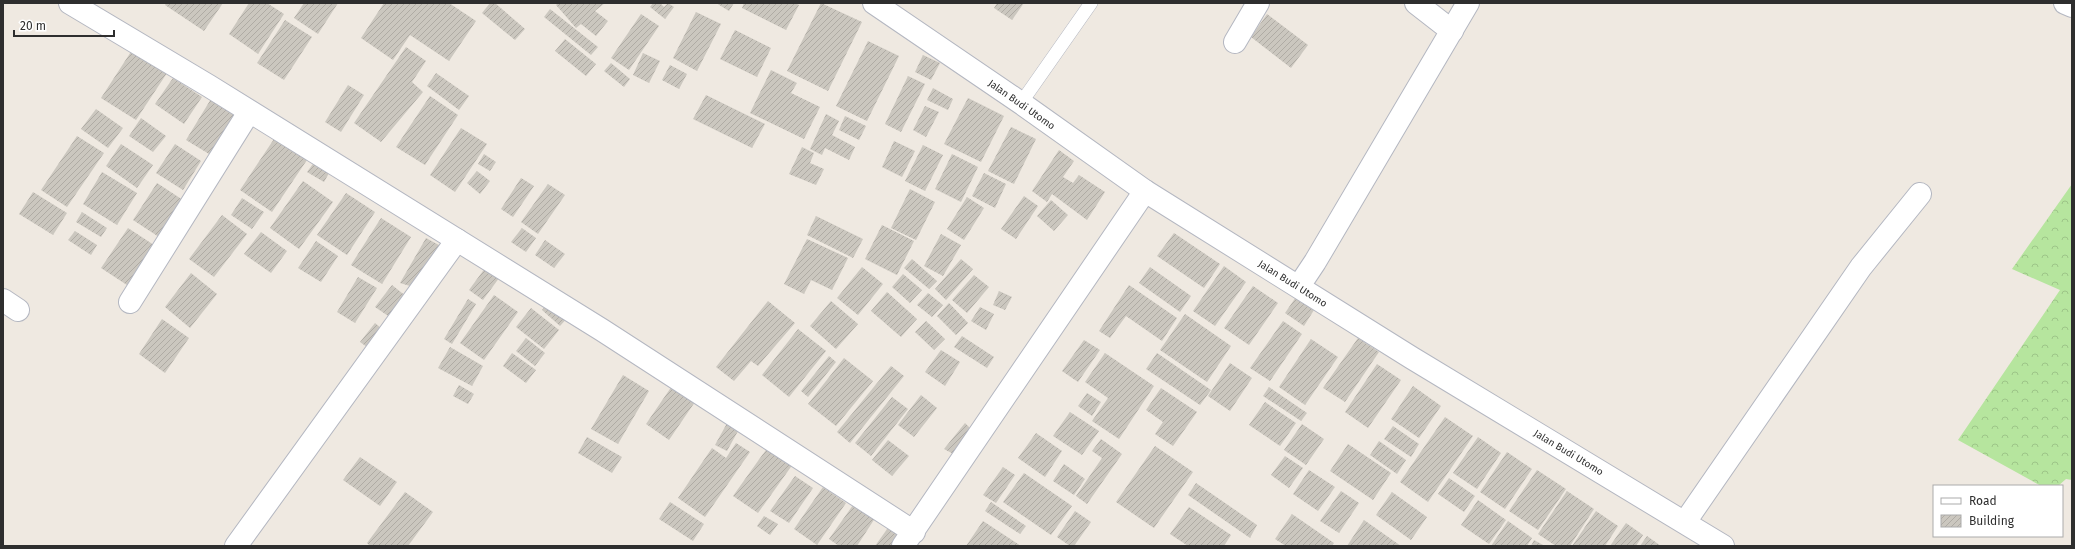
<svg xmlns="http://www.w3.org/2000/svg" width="2075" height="549" font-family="'Fira Sans',sans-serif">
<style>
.forest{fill:url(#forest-crowns)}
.building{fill:url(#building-hatch)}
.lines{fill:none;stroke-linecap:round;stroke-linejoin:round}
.service-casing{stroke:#b4b7c1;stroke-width:14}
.minor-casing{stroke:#b4b7c1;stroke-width:24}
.tertiary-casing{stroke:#b4b7c1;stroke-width:24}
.service{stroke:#fff;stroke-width:13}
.minor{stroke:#fff;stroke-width:22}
.tertiary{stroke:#fff;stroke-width:22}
.labels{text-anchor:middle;stroke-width:3;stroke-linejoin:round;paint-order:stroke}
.street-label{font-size:10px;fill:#2e2e2e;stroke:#fff}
</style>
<defs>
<pattern id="forest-crowns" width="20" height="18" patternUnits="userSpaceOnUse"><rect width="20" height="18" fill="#b6e59e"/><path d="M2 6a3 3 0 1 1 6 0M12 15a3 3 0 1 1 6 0" fill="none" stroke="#9dc588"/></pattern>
<pattern id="building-hatch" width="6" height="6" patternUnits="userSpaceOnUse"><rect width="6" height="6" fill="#cbc7bf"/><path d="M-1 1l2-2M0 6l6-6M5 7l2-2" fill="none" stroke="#afaba4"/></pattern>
</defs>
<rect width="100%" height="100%" fill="#efe9e1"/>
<path class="forest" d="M2072,184V480L2066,479L2058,486H2041L1958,440L2060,290L2012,269Z"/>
<g class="building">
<path d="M166,3H223L204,31L165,5Z"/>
<path d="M249,3H267L284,14L258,54L229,34Z"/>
<path d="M304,3H338L318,34L294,18Z"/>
<path d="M384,3H449L476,21L449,61L410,35L393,60L361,38Z"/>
<path d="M490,3H495L525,29L515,40L482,13Z"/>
<path d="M558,3H605L595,11L608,21L596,36L581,24L576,28L556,5Z"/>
<path d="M653,3H660L664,7L668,3L674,7L665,19L650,7Z"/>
<path d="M716,3H734L729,11Z"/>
<path d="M744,3H795L799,5L786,30L742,8Z"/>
<path d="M821,3L862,22L828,91L787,71Z"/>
<path d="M997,3H1024L1012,20L994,8Z"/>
<path d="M550,9L598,47L591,55L544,17Z"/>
<path d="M696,12L721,24L697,71L673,58Z"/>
<path d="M641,14L659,26L629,70L611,58Z"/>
<path d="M1267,14L1308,45L1291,68L1251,37Z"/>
<path d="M285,20L312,37L284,80L257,63Z"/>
<path d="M735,30L771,48L757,77L720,59Z"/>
<path d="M565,39L596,64L586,76L555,51Z"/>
<path d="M868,41L899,56L867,121L836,106Z"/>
<path d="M136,44L171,67L136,120L101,98Z"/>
<path d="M406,47L426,61L412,82L423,92L381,142L354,123Z"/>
<path d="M643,53L660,61L649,83L633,75Z"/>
<path d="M923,55L940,63L931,80L915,72Z"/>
<path d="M611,63L630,79L624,87L604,71Z"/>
<path d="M670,65L687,74L679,89L662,80Z"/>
<path d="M771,70L797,83L791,93L820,107L804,139L750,113Z"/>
<path d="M436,73L469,96L459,110L427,86Z"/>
<path d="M908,76L925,84L901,132L885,124Z"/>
<path d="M173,78L202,97L184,124L155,104Z"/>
<path d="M348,85L364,95L341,132L325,122Z"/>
<path d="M933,88L953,99L948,110L927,100Z"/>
<path d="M214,94L243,111L214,157L186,140Z"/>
<path d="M706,95L765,124L752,148L693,119Z"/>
<path d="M430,96L458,115L425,165L396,147Z"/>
<path d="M968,98L1004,116L981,162L944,144Z"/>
<path d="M925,106L939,112L926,137L913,130Z"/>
<path d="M96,109L123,128L108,148L81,129Z"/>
<path d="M826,114L839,121L832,135L855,147L849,160L825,148L822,155L810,149Z"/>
<path d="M845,116L866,126L859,140L839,130Z"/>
<path d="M141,118L166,136L153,152L129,136Z"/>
<path d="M1011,127L1036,139L1014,184L988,171Z"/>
<path d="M461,128L487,144L455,192L430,175Z"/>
<path d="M77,136L104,153L67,207L41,190Z"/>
<path d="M276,136L309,157L272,212L240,190Z"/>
<path d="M894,141L915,151L902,177L882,167Z"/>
<path d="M121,144L153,165L137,188L106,166Z"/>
<path d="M175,144L201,161L183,190L156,173Z"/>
<path d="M923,145L943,155L925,191L905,181Z"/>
<path d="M802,147L814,153L810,163L824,169L816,185L789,174Z"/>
<path d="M1059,150L1074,161L1063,177L1073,183L1079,175L1105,192L1087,220L1052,194L1047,202L1032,191Z"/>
<path d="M484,154L496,162L490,171L478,164Z"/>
<path d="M952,154L978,167L961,202L935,189Z"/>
<path d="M318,157L333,166L324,182L307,172Z"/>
<path d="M477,171L490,181L480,194L467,183Z"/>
<path d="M102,172L137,193L117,225L83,204Z"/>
<path d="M984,173L1006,184L995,208L972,196Z"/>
<path d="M521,178L534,186L513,217L501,209Z"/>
<path d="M303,181L333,202L299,249L270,228Z"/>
<path d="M157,183L186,202L162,239L133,220Z"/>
<path d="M548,184L565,195L538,234L521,222Z"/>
<path d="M910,189L935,202L916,240L891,228Z"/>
<path d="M33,192L67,213L53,235L19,214Z"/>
<path d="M346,193L375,212L347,255L317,235Z"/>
<path d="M1024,196L1038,206L1016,239L1001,229Z"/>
<path d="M967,197L984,208L964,240L947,229Z"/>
<path d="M242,198L264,212L252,229L231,215Z"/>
<path d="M1051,200L1068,215L1054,231L1037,216Z"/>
<path d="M82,212L107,228L101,237L76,222Z"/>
<path d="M222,215L247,234L214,277L189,259Z"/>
<path d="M816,216L863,239L853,258L807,235Z"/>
<path d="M381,218L411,237L382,284L351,265Z"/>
<path d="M882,225L914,241L897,275L865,259Z"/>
<path d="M128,228L157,247L130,287L101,268Z"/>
<path d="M522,228L536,238L526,252L511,242Z"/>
<path d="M75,231L97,245L91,255L68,240Z"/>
<path d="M261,232L287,251L271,273L244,254Z"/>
<path d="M1174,233L1220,264L1204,288L1157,256Z"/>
<path d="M941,234L961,245L943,276L924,266Z"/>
<path d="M426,238L448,250L420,289L400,283Z"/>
<path d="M807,239L848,258L832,290L811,280L804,294L784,284Z"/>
<path d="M545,240L565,254L554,268L535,255Z"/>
<path d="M316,241L338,256L321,282L298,268Z"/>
<path d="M912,259L937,281L929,289L904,268Z"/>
<path d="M961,259L973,269L946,300L935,289Z"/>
<path d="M488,264L502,274L483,300L469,290Z"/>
<path d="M1224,266L1246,282L1215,326L1193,311Z"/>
<path d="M862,267L883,284L858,315L837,298Z"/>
<path d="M1150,267L1191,296L1180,312L1139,283Z"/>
<path d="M191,273L217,294L190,328L165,307Z"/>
<path d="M903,274L922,290L910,303L892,287Z"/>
<path d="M974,275L989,287L967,313L952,300Z"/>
<path d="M358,277L377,288L355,323L337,312Z"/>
<path d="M392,285L412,301L397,322L375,307Z"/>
<path d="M1129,285L1177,318L1162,341L1126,316L1110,338L1099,331Z"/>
<path d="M1253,286L1278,303L1249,345L1224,328Z"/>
<path d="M999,291L1012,297L1005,310L993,305Z"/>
<path d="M1300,291L1319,302L1304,326L1285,313Z"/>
<path d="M887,292L917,319L901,337L871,311Z"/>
<path d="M928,293L943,305L932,317L917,305Z"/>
<path d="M494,295L518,312L484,360L460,343Z"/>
<path d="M468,299L476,304L452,344L444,339Z"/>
<path d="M551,300L569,316L560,326L542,310Z"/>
<path d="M768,301L795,323L758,366L751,361L734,381L716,367Z"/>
<path d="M831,301L858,324L836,349L810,326Z"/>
<path d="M949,303L968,323L956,335L937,316Z"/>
<path d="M980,307L994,314L986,330L971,321Z"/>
<path d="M531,308L559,330L544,349L516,327Z"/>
<path d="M1185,314L1231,346L1207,382L1160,350Z"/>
<path d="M162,319L189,338L165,373L139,354Z"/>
<path d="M926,321L945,339L934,350L915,332Z"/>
<path d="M1283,321L1302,334L1270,381L1250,368Z"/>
<path d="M375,323L388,334L374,352L360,342Z"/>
<path d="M798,329L826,351L789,397L762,375Z"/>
<path d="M962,336L994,357L987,368L954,347Z"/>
<path d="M526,338L545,353L535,366L516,351Z"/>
<path d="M1358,338L1379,352L1345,402L1323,388Z"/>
<path d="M1311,339L1338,357L1305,405L1279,387Z"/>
<path d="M1084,340L1100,350L1078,382L1062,371Z"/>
<path d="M450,347L483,366L472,386L438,368Z"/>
<path d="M941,350L960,362L945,386L925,372Z"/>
<path d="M512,353L536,370L526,383L503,366Z"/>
<path d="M1105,353L1154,386L1119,439L1092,421L1108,398L1085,382Z"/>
<path d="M1157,353L1211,390L1200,405L1146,369Z"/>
<path d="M829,356L836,362L808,397L801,391Z"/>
<path d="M844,358L873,381L836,426L808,404Z"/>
<path d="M1230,363L1252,378L1230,411L1208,396Z"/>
<path d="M1377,364L1401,380L1368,428L1345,412Z"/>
<path d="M891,366L904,376L850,443L837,432Z"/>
<path d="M623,375L649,391L618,444L591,429Z"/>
<path d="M674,383L697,399L669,440L646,424Z"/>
<path d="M459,385L474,394L468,404L453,396Z"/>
<path d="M1413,386L1441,406L1419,438L1391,419Z"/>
<path d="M1269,387L1307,413L1301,421L1263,396Z"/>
<path d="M1161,388L1197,412L1173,446L1155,434L1163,422L1146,410Z"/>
<path d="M1087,393L1101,402L1092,416L1078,406Z"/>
<path d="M921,395L937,408L914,437L898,425Z"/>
<path d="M892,397L908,409L871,456L855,443Z"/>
<path d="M1265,402L1296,423L1280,446L1249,425Z"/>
<path d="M1070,412L1099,431L1082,455L1053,436Z"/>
<path d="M731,416L743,422L727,451L715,445Z"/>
<path d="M1445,417L1473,436L1428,502L1400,482Z"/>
<path d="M965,423L978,436L961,458L944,449Z"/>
<path d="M1302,424L1324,439L1306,465L1284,450Z"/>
<path d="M1393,426L1419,444L1411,457L1384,439Z"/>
<path d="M1036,433L1062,451L1045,477L1018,458Z"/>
<path d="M587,437L622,457L612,473L578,453Z"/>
<path d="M1478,437L1501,453L1477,489L1453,473Z"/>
<path d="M1101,439L1122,454L1087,504L1076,496L1102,458L1092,451Z"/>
<path d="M888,440L909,456L892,476L872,460Z"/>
<path d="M1379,441L1406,460L1397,474L1370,455Z"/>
<path d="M736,443L750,452L705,517L678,498L712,448L726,458Z"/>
<path d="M1348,444L1391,473L1373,500L1330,471Z"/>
<path d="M1155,446L1193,472L1154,528L1116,502Z"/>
<path d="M768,447L793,464L758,513L733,496Z"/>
<path d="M1507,452L1532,469L1505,509L1480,492Z"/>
<path d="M1285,456L1303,468L1289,488L1271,475Z"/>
<path d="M360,457L397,482L380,506L343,480Z"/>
<path d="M1064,464L1085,479L1074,495L1053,481Z"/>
<path d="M1003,467L1015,475L996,503L983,495Z"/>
<path d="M1309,470L1335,487L1318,511L1293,494Z"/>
<path d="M1537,470L1566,489L1538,530L1509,511Z"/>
<path d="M1024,473L1072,506L1051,535L1003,502Z"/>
<path d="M795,476L813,488L789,523L770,511Z"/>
<path d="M1449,478L1475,496L1464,512L1438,494Z"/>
<path d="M1196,483L1257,525L1250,538L1188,495Z"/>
<path d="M823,487L846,503L817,545L794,529Z"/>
<path d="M1341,491L1359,503L1339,533L1320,521Z"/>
<path d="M1567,491L1594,509L1570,546H1556L1538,534Z"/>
<path d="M405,492L433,512L408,546H370L367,543Z"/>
<path d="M1392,492L1427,517L1411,540L1376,515Z"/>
<path d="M858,498L879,512L857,546H839L829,539Z"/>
<path d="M1478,500L1506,520L1489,544L1461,525Z"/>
<path d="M670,502L704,524L693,541L659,519Z"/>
<path d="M991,502L1026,526L1020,534L985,511Z"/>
<path d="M1189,507L1231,535L1224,546H1188L1170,534Z"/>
<path d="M1075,511L1091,522L1074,546H1070L1057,537Z"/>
<path d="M1596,511L1618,526L1605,546H1572Z"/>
<path d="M1292,514L1334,543L1332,546H1286L1275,539Z"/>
<path d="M764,516L778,524L770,535L757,526Z"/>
<path d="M1364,520L1401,546H1347Z"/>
<path d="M983,521L1021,546H966Z"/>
<path d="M1508,521L1532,538L1527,546H1491Z"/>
<path d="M1626,523L1643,535L1636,546H1610Z"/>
<path d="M890,525L907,538L901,546H875Z"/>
<path d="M1647,536L1661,546H1640Z"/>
<path d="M1534,540L1545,546H1531Z"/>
</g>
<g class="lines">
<g class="service-casing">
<path id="service" d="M1021,103L1091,3"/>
</g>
<g class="minor-casing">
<g id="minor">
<path d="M70,3L209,86L602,330L914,532"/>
<path d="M1416,3L1452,31"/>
<path d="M2065,3L2072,6"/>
<path d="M1235,42L1258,3"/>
<path d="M1299,286L1315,262L1468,3"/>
<path d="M3,300L18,310"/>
<path d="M130,302L249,112"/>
<path d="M1685,522L1861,267L1920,194"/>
<path d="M236,546L457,240"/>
<path d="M903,546L1145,191"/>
</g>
</g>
<g class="tertiary-casing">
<path id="tertiary" d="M874,3L1021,103L1145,191L1412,358L1723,546"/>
</g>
<use href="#service" class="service"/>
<use href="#minor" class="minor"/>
<use href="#tertiary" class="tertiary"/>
</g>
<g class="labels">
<g class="street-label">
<text transform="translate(1022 104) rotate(35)" y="4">Jalan Budi Utomo</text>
<text transform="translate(1293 283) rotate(32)" y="4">Jalan Budi Utomo</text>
<text transform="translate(1569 452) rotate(31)" y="4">Jalan Budi Utomo</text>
</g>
</g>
<rect width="2075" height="549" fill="none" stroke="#2e2e2e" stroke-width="8"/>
<rect x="1933" y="485" width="130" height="52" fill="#ffffff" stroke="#ababab"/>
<rect x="1941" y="498" width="20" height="6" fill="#ffffff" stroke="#ababab"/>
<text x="1969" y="505" font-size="12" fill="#2e2e2e">Road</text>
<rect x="1941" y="515" width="20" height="12" fill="url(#building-hatch)" stroke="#ababab"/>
<text x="1969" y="525" font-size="12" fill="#2e2e2e">Building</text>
<path d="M14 30v6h100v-6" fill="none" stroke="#2e2e2e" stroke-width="2"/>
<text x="20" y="30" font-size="12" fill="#2e2e2e" stroke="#ffffff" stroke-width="3" paint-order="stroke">20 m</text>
</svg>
